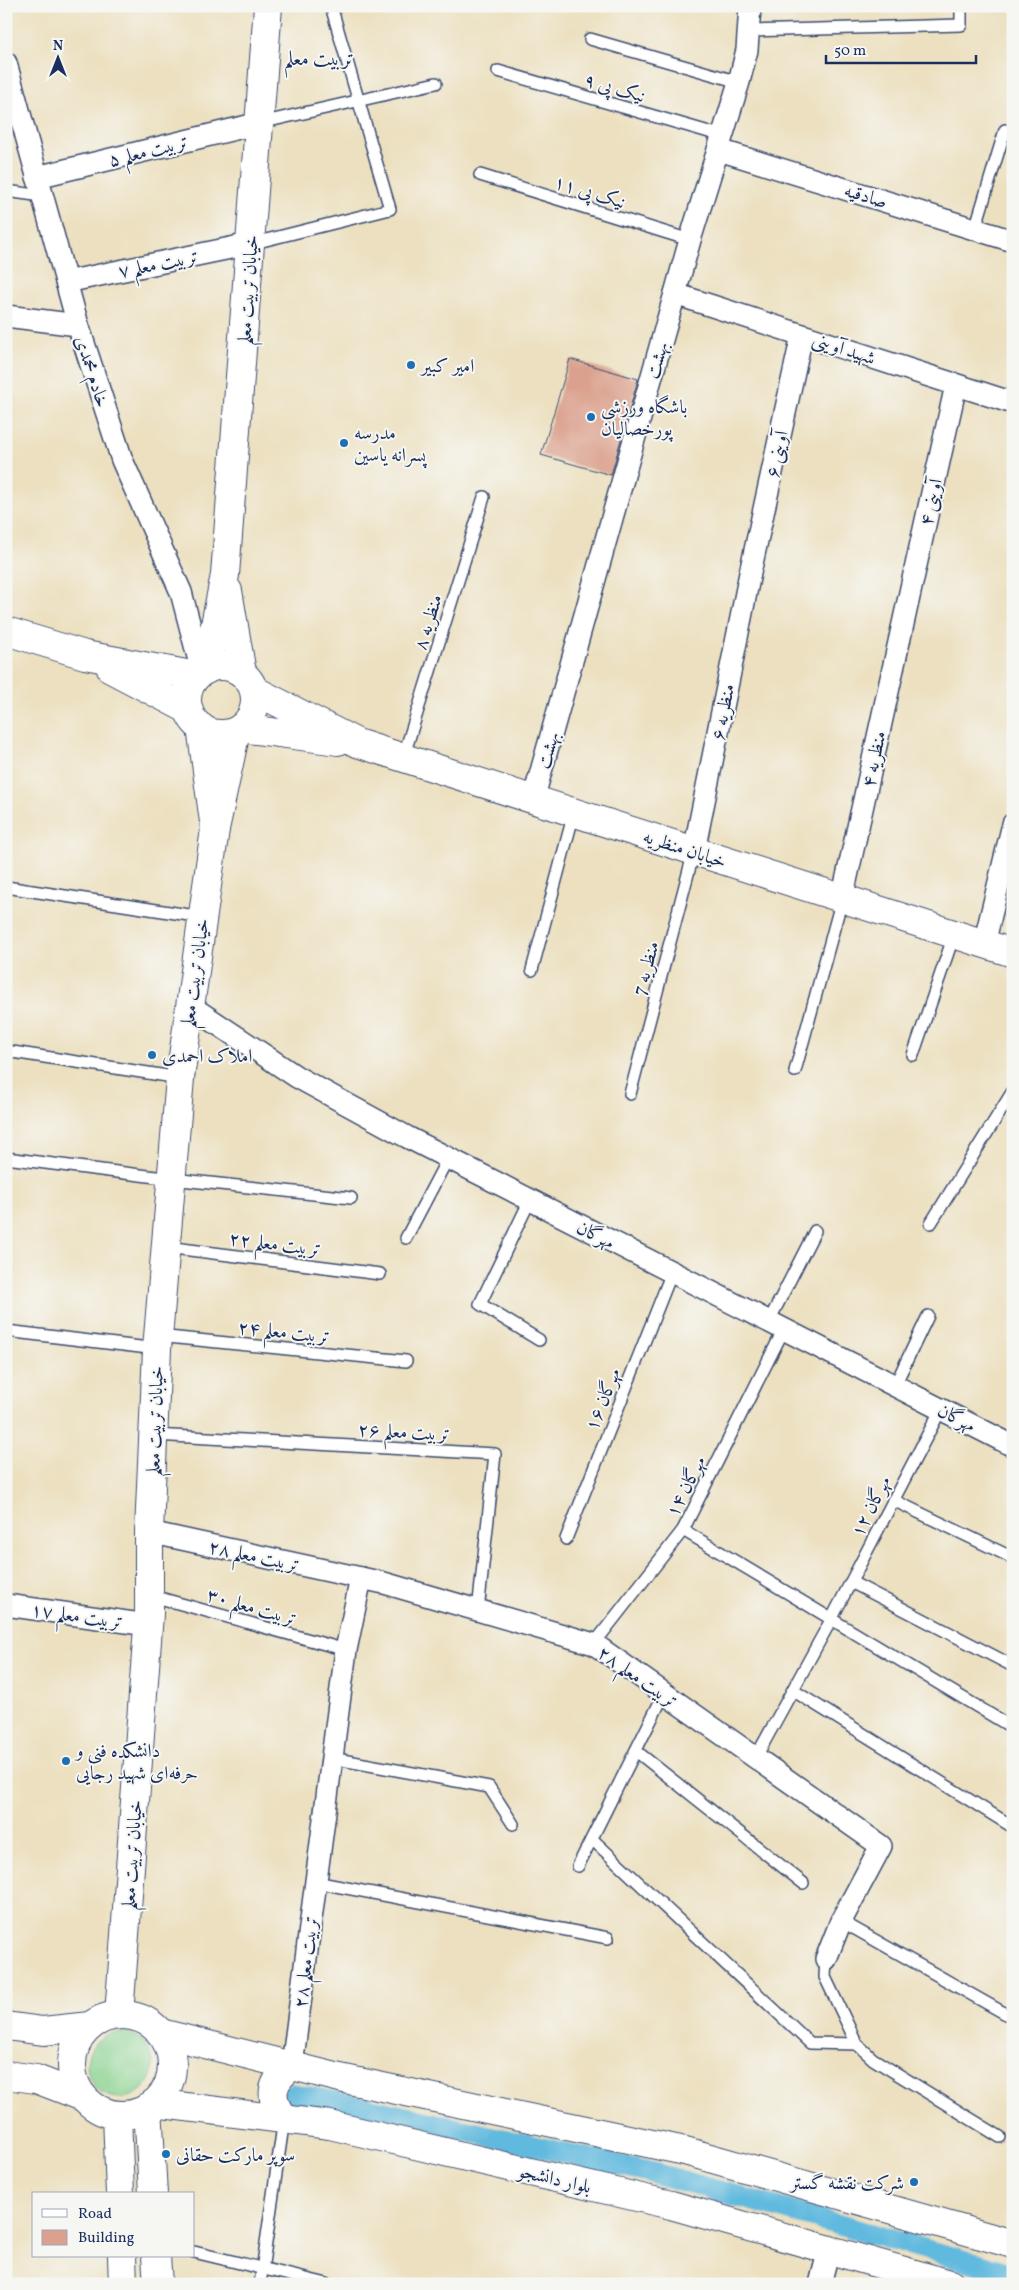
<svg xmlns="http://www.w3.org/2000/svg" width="1019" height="2290" font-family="Vollkorn,Amiri,serif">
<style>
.green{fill:#88d28f;stroke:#528076}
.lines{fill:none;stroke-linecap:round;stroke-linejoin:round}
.canal{stroke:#61b9de;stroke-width:21}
.building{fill:#dba18e}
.service-casing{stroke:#3a4a6d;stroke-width:14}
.minor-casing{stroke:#3a4a6d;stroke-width:24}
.tertiary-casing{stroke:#3a4a6d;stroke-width:30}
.secondary-casing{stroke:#3a4a6d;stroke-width:30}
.service{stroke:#fff;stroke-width:11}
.minor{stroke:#fff;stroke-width:21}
.tertiary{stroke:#fff;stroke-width:28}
.secondary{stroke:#fff;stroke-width:28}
.poi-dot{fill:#1f6fb2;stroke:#f6f6f2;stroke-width:2}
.labels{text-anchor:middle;stroke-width:4;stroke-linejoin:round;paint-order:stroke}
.street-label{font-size:19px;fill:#1b2f5e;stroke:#f6f6f2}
.poi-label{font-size:19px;fill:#1b2f5e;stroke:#f6f6f2;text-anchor:start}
.neighbourhood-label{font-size:20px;fill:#1b2f5e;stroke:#f6f6f2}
</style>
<rect width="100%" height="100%" fill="#f6f6f2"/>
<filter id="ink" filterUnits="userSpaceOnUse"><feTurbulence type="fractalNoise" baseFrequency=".02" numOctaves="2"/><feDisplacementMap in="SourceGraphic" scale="10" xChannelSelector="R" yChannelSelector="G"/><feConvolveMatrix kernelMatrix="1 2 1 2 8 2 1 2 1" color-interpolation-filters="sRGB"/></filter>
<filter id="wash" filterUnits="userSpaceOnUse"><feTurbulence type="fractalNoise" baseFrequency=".0096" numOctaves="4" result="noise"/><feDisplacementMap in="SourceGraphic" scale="20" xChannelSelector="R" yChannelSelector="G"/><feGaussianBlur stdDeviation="1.12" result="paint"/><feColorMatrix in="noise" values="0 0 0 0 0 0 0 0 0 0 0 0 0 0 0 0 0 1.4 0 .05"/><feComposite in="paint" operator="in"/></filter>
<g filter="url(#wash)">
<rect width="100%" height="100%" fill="#ece0c0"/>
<circle class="green" cx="120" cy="2065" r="33"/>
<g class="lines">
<path class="canal" d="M293,2094L344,2103L662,2175L1013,2274"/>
</g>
<g id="blocks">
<path class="building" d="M570,359L638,379L611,475L541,455Z"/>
</g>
</g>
<g filter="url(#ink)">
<use href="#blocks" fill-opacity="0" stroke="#3a4a6d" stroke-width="1"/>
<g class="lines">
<g class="service-casing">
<g id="service">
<path d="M749,31L961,25V6"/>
<path d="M590,39L739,82"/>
<path d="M498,71L723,136"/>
<path d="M260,123L436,83"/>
<path d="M480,175L690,240"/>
<path d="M6,191L42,196"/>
<path d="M975,229L1005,130"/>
<path d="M250,244L390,209L331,6"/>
<path d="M403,758L484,497"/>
<path d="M6,887L202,917"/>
<path d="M532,970L574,813"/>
<path d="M6,1051L180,1078"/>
<path d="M913,1055L954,935"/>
<path d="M795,1071L842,899"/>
<path d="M630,1094L694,851"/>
<path d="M6,1158L172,1179L351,1198"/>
<path d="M530,1200L480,1304L539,1340"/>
<path d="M931,1223L1013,1091"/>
<path d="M406,1238L448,1158"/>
<path d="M166,1247L380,1274"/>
<path d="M769,1321L815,1231"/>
<path d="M6,1331L157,1349"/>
<path d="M158,1336L406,1361"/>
<path d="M895,1385L928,1316"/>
<path d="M154,1435L495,1454L478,1611"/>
<path d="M893,1500L1013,1558"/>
<path d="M683,1530L1013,1728"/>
<path d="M566,1539L672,1272"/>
<path d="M851,1582L1013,1666"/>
<path d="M149,1595L346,1650"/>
<path d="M594,1644L683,1530L784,1329"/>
<path d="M794,1691L1013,1827"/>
<path d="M636,1751L803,1883"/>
<path d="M756,1757L831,1620L941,1409"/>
<path d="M331,1758L489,1787L513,1824"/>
<path d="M592,1839L810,2043L857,2044"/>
<path d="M578,1866L664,1694"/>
<path d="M315,1882L608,1938"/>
<path d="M841,1921L1013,2018"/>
<path d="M826,1959L825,1977L857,2044L873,2059L1000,2137"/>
<path d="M194,2252L327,2284"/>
<path d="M260,2284L284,2119"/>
</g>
</g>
<g class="minor-casing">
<g id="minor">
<path d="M6,63L78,325L122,460L181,592L202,672"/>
<path d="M719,150L1013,241"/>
<path d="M37,177L260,123"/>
<path d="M66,282L250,244"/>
<path d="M675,294L1013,403"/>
<path d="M6,316L78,325"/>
<path d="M533,800L690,240L739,82L747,50L750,6"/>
<path d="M694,851L750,573L802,335"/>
<path d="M842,899L956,385"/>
<path d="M984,944L1013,824"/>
<path d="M189,1005L297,1077L407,1137L1013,1446"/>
<path d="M149,1532L384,1583L594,1644L881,1846L841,1921L826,1959"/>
<path d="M6,1605L148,1625"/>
<path d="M292,2066L346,1650L361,1578"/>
<path d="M820,2284L829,2249"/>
</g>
</g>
<g class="tertiary-casing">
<g id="tertiary">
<path d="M254,690L357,743L1013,953"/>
<path d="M241,728L338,741"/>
<path d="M6,2026L43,2031L90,2026"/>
<path d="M161,2033L340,2078L685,2151L1013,2244"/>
<path d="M6,2075L36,2079L83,2097"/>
<path d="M154,2103L330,2125L671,2205L950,2284"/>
<path d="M148,2107L153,2194"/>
<path d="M117,2115L120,2194"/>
<path d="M122,2256L123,2284"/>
<path d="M156,2256L158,2284"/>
</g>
</g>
<g class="secondary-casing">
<g id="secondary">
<path d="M228,591L242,673"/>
<path d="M6,631L85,655L197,676"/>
<circle cx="221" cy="700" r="34"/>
<path d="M111,669L189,710"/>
<path d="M206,670L225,575L268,6"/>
<path d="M201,727L215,829L236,731"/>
<path d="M119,2015L149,1614V1532L157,1349L180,1078L215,829"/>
<circle cx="122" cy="2065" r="50"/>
<path d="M284,2119C268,2098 270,2082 292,2066"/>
</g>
</g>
<use href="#service" class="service"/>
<use href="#minor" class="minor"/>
<use href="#tertiary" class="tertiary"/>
<use href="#secondary" class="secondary"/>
</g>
</g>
<g class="poi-dot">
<circle cx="411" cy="365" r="5"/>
<circle cx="591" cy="417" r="5"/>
<circle cx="344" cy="443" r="5"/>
<circle cx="152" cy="1055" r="5"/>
<circle cx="66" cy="1761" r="5"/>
<circle cx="166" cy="2154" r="5"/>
<circle cx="914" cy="2182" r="5"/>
</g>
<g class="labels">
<g class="street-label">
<text transform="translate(615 87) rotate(16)" y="7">نیک پی ۹</text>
<text transform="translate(148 150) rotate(-14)" y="7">تربیت معلم ۵</text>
<text transform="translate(590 191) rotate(17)" y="7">نیک پی ۱۱</text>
<text transform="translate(866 195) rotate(17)" y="7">صادقیه</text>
<text transform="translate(158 263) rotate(-11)" y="7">تربیت معلم ۷</text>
<text transform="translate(247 290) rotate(-86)" y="7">خیابان تربیت معلم</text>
<text transform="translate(844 348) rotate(18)" y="7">شهید آوینی</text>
<text transform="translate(656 360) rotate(-74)" y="7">بهشت</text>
<text transform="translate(93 371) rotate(72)" y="7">خادم محمدی</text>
<text transform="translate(776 454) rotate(-78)" y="7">آوینی ۶</text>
<text transform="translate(930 502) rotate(-77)" y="7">آوینی ۴</text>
<text transform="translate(427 622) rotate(-73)" y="7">منظریه ۸</text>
<text transform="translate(722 712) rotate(-79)" y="7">منظریه ۶</text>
<text transform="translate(547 750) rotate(-74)" y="7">بهشت</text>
<text transform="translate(873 759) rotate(-78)" y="7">منظریه ۴</text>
<text transform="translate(685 848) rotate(18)" y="7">خیابان منظریه</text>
<text transform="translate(645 968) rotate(-75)" y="7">منظریه 7</text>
<text transform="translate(194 973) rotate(-82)" y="7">خیابان تربیت معلم</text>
<text transform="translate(596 1234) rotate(27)" y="7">مهرگان</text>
<text transform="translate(275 1243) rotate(7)" y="7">تربیت معلم ۲۲</text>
<text transform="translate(284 1331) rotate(6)" y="7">تربیت معلم ۲۴</text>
<text transform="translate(602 1399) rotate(-68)" y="7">مهرگان ۱۶</text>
<text transform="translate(957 1417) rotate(27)" y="7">مهرگان</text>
<text transform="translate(154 1421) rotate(-88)" y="7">خیابان تربیت معلم</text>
<text transform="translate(404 1431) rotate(3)" y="7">تربیت معلم ۲۶</text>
<text transform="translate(685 1486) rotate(-63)" y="7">مهرگان ۱۴</text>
<text transform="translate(870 1506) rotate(-63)" y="7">مهرگان ۱۲</text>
<text transform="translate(254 1555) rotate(12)" y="7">تربیت معلم ۲۸</text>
<text transform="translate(252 1606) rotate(16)" y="7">تربیت معلم ۳۰</text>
<text transform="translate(77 1615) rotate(8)" y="7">تربیت معلم ۱۷</text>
<text transform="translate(638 1676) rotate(35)" y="7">تربیت معلم ۲۸</text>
<text transform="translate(131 1855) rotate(-86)" y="7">خیابان تربیت معلم</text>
<text transform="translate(305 1962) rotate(-83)" y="7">تربیت معلم ۲۸</text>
<text transform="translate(555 2178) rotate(13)" y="7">بلوار دانشجو</text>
</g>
<g class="poi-label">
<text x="421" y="372">امیر کبیر</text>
<text x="601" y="413">باشگاه ورزشی<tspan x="601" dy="22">پورخصالیان</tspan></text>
<text x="354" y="439">مدرسه<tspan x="354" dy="22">پسرانه یاسین</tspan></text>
<text x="162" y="1062">املاک احمدی</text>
<text x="76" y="1757">دانشکده فنی و<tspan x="76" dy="22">حرفه‌ای شهید رجایی</tspan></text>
<text x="176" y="2161">سوپر مارکت حقانی</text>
<text x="904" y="2189" text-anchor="end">شرکت نقشه گستر</text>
</g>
<g class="neighbourhood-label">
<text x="319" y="65">تربیت معلم</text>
</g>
</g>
<rect width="1019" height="2290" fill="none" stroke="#f6f6f2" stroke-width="25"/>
<rect x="32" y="2192" width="162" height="65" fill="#f6f6f2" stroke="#9ea6b7"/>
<rect x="42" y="2209" width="25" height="8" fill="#ffffff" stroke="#9ea6b7"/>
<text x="78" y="2218" font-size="15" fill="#1b2f5e">Road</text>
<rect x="42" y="2230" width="25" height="15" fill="#dba18e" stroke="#9ea6b7"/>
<text x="78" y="2242" font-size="15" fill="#1b2f5e">Building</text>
<g transform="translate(58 58)" stroke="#f6f6f2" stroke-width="4" paint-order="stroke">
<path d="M0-4L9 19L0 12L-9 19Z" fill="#1b2f5e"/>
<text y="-8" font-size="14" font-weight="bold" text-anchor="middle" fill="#1b2f5e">N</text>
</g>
<path d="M826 55v8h150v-8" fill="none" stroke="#1b2f5e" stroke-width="2.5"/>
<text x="834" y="55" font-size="15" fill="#1b2f5e" stroke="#f6f6f2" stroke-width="4" paint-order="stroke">50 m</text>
</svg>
